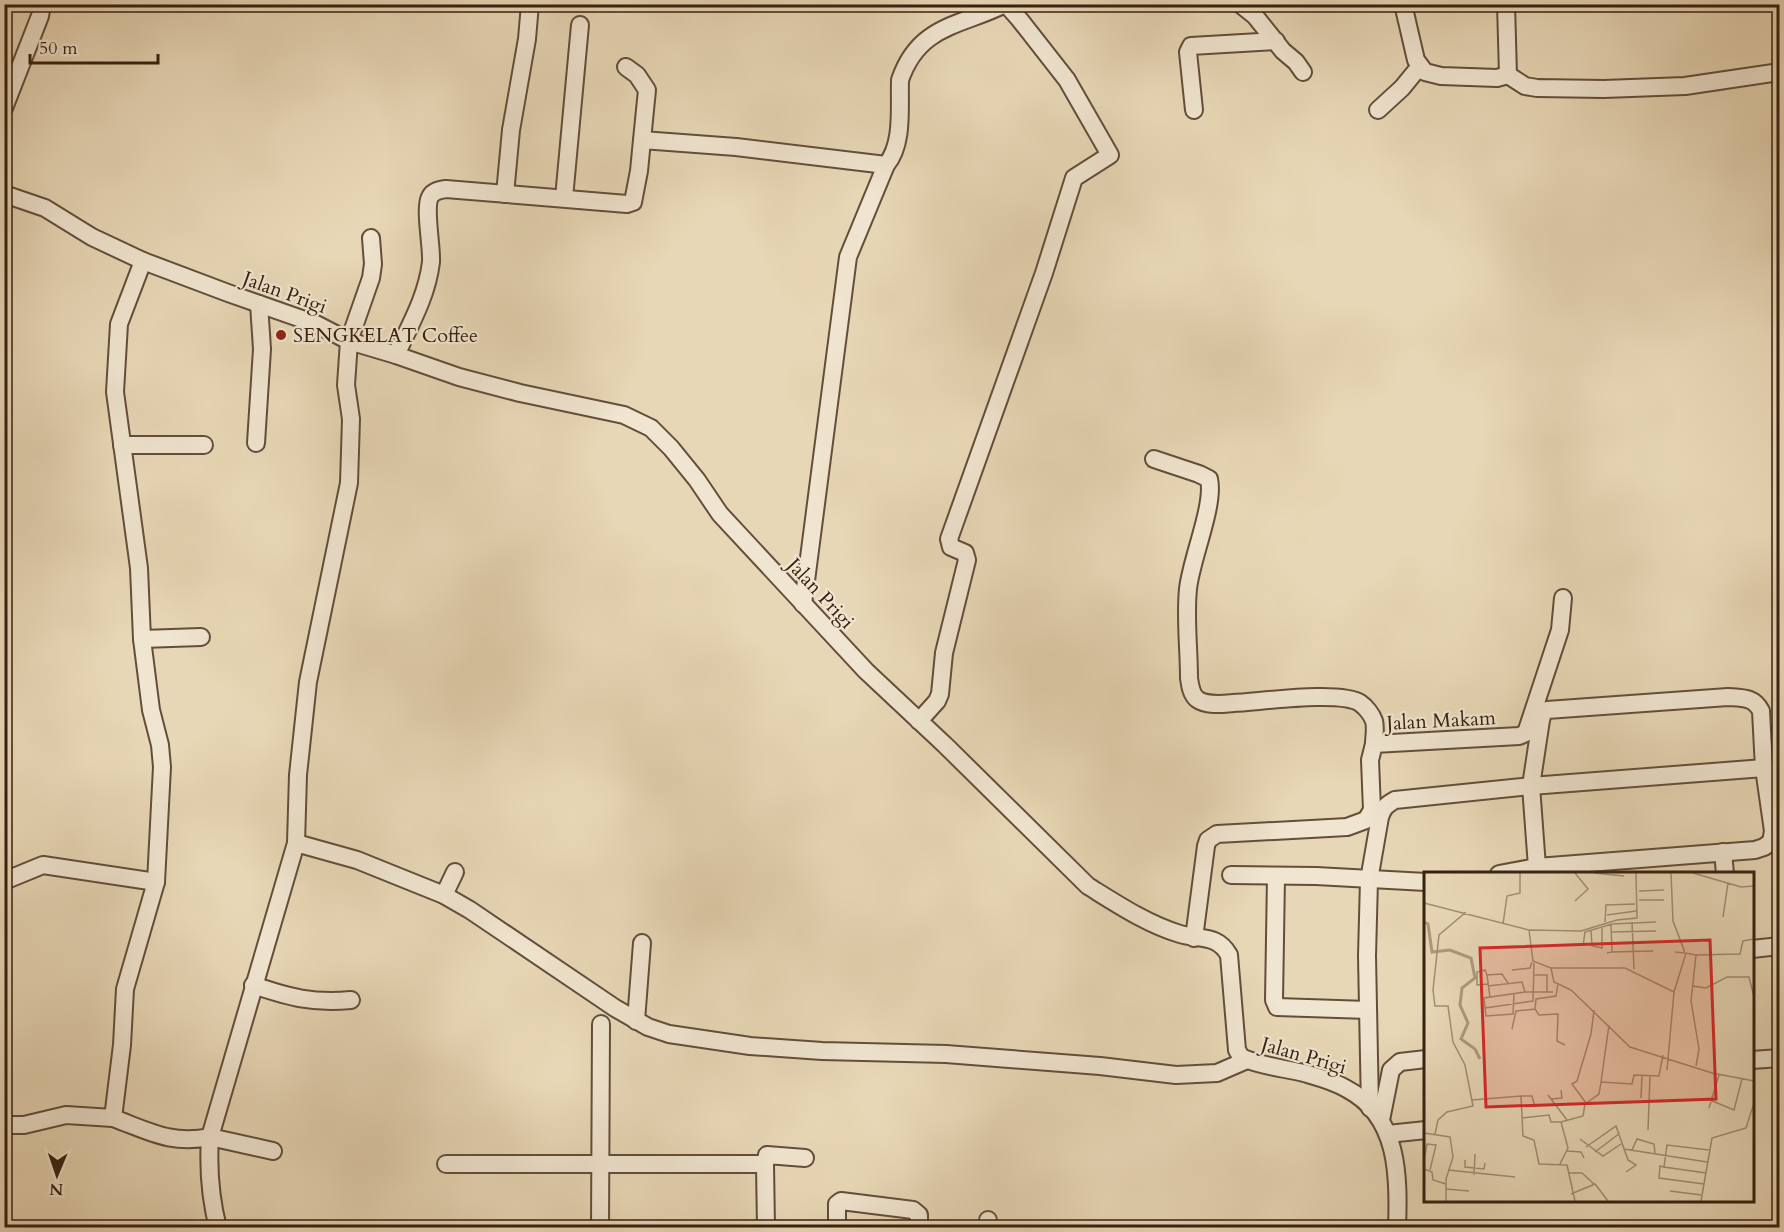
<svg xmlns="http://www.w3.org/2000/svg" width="1784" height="1232" font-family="Cardo,serif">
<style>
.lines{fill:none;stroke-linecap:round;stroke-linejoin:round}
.minor-casing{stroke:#634e3a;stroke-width:20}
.minor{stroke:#f0e5d0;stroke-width:16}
.poi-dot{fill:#8f2418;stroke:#f0e5d0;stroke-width:2}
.labels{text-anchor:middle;stroke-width:4.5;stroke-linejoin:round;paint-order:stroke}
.street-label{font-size:20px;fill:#372010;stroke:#f0e5d0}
.poi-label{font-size:20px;fill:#372010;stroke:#f0e5d0;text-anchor:start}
.inset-river{fill:none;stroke:#ac997e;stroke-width:3}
.inset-road{fill:none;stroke:#a18e74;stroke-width:1.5}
.view{fill:#d62828;fill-opacity:0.15;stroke:#d62828;stroke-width:3}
.inset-edge{fill:none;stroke:#372010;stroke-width:3}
</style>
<rect width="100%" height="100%" fill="#e8d7b6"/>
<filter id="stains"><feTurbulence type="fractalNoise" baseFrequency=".00333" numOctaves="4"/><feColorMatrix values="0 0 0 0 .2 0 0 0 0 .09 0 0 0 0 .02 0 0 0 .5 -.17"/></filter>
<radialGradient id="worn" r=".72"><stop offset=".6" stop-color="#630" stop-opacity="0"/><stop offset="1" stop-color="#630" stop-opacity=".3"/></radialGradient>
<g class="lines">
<g class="minor-casing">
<g id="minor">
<path d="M1240,4L1255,16L1283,51L1296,62L1303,72"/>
<path d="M1403,4L1416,60L1425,72L1441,76L1497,78L1508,75"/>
<path d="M1506,4L1508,75L1525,86L1537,88L1604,89L1685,86L1780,72"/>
<path d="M626,67L637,75L647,90L642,140"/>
<path d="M4,108L40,16L42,4"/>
<path d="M1194,110L1188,52L1191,46L1276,41"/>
<path d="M1378,110L1402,88L1420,66"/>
<path d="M4,194L45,208L92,237L143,261L228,293L316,324L349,341L396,355L459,377L520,393L624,415L651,428L671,448L697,480L720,514L866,671L945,745L1088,886C1117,904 1147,924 1180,934C1200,940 1217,934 1229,955L1237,1050L1241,1057C1259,1066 1284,1068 1304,1073C1318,1077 1334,1081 1347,1089C1399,1116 1399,1177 1397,1228"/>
<path d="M505,194L511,130L527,39L530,4"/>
<path d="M564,198L580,25"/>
<path d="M143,261L119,324L115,392L139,568L142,639L151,710L160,745L162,767L156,882L125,989L122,1045L113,1118C149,1131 171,1145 210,1137L296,843L298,775L308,682L349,483L351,419L346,385L349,341L371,278L373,264L371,238"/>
<path d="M396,355C410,325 427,296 431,262C432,247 424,208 430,197C433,191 439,190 446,189L627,204L633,202L639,171L642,140L736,147L886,165C904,144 899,107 900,80C919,24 962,26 1005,4"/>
<path d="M256,443L262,349L259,304"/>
<path d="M122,445H204"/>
<path d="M1154,459L1199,474L1209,479C1215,505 1191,559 1188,589C1185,618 1189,649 1189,678C1190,685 1191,694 1197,699C1206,706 1222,704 1233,703C1259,702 1340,690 1360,703C1366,707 1372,715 1374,721C1376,728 1374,737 1374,744"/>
<path d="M803,604L848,257L886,165"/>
<path d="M142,639L201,637"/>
<path d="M919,721L937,701L940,694L944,653L967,560L965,553L951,547L949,539L1044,273L1074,178L1110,155L1067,80L1020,20L1006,4"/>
<path d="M296,843L357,860L444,895L470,910L615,1008L648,1027L669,1034L750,1046L822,1051L946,1054L1100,1066L1176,1075L1217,1073L1247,1060"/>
<path d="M1723,852L1725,874"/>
<path d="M1499,874L1537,867L1755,850L1764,847L1771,842L1773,831L1764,768L1761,711C1754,697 1743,698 1728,697L1547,710L1543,713L1541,720L1531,786L1537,867"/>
<path d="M1231,875L1316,876L1426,882"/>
<path d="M1276,876L1274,1000L1277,1007L1368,1010"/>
<path d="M4,881L43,865L156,882"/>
<path d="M444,895L455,872"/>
<path d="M1194,938L1206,846L1208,840L1217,834L1347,827L1366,820L1372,810L1370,760L1374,744L1519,736L1526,733L1560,630L1563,598"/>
<path d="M1752,949L1780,946"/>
<path d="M253,985C289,997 313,1004 351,1000"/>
<path d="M636,1021L642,943"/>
<path d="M1752,1060L1780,1058"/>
<path d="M1370,1108L1367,956L1369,880L1380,817C1383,808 1386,805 1395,800L1531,786L1764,768"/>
<path d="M1381,1120L1391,1070L1400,1062L1426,1059"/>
<path d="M4,1125H24L66,1115L113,1118"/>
<path d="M1388,1134L1426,1130"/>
<path d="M446,1164H765"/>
<path d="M988,1220V1228"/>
<path d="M218,1228C210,1197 208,1168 210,1137L273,1151"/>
<path d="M600,1228L601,1024"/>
<path d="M766,1228L765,1164L767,1155L805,1158"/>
<path d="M837,1228V1204L841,1201L913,1210L919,1215V1228"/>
</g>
</g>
<use href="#minor" class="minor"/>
</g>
<circle class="poi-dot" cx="281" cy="335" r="6"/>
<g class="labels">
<g class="street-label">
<text transform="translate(285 292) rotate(20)" y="7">Jalan Prigi</text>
<text transform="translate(821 593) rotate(47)" y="7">Jalan Prigi</text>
<text transform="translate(1441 720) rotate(-3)" y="7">Jalan Makam</text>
<text transform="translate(1304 1055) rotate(16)" y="7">Jalan Prigi</text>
</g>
<g class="poi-label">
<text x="293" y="342">SENGKELAT Coffee</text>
</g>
</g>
<g transform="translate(1424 872)">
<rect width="330" height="330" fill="#e8d7b6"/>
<path class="inset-river" d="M0,50L4,52L8,80L26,78L47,86L51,106L38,116L36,133L44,151L37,167L51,177L56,187"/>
<path class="inset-road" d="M151,1L164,17L151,29M170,1L200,4M247,1L249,49L260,78V81L251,80M269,1L317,15L330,14M215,19L240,18M215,28H240M0,31L105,58L109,89L127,96L130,110L147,118L206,175L288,201L330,209M183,43L212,39M299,45L304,11M181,50L182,33L211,32M208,50L210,97M79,52L83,24L96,21V1M105,58L157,59L193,48L213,46L212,1M167,58L168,74L178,76V55M187,60L232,59M188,71L230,70M159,74L161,60L188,52L232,50M188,80L229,79M183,81L188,80L187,52M272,83L316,82L319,69L330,67M126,96H201L250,120M88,98L106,96L108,90M63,103L61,98L53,100V113L64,112M111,103H123V120M64,114L98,110L101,120M268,114L282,116L303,105H325L330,125M90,122L89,142L62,144L60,126L101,120H129M66,125L63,103L78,102L84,111M61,136L109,129L110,91M111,137L115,143L134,142L133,169L141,173M88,157L92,139L111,137L112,127L132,124L134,111M243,198L250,120L262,81L272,83L267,129L275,177L272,194M177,210L185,153M124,223L143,248M97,224H108L111,235M217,226L218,204M127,227L138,226L137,218M48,228L97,224L99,264L110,268L115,292L143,293L151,329M286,228L310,238L318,207M162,231L148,212L153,209L167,162L170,138M285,236L295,203M98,246L125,243L127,250H137M224,258L226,204M0,261L26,265L29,285L22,307V329M11,262L14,248L23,240L49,234L41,193L29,170L24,134H11L9,118L15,63L42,40M156,267L179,284L197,272M162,275L192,254L204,288L212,293L202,300M200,277L283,290M208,278L213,267L230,272L231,281M143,279L157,280L160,286M171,280L196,261M0,288L3,272L12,273L6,298M41,288V295L60,297L61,291M136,292L144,276L137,250L159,244L161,232L175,222L177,210L208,212L210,203L235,204L239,183M240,295L236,294L235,306L280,312M0,297L8,300L9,308L22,312M24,298L91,305M145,301H158L170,312M282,301L240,295L243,273L285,278M50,303L51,282M22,317L45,319M246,319L277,323M147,322L171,312L184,329M277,329L288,266L322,256L330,231"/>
<path class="view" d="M286,68L292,227L62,235L56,76Z"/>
<rect width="330" height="330" class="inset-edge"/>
</g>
<rect width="1784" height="1232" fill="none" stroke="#e8d7b6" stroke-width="24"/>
<rect x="6" y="6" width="1772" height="1220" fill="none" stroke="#372010" stroke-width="3"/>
<rect x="12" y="12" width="1760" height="1208" fill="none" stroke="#372010" stroke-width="1.5"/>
<g transform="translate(57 1175) rotate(182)" stroke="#f0e5d0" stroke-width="4.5" paint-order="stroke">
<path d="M0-4.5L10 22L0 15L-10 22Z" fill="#372010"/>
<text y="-9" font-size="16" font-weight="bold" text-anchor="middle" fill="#372010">N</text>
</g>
<path d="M30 54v9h128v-9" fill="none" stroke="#372010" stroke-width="3"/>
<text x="39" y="54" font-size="18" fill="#372010" stroke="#f0e5d0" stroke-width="4.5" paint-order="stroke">50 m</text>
<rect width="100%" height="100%" filter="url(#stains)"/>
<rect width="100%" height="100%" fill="url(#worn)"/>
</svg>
